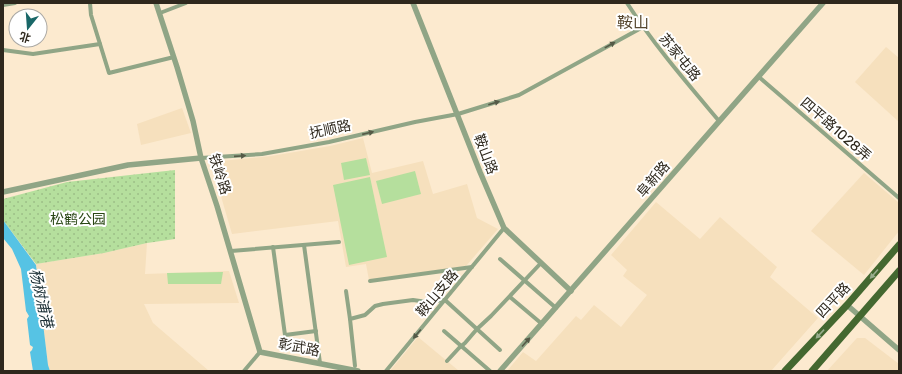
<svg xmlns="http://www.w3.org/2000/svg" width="902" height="374" font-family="Rubik,'Noto Sans SC',sans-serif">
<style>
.built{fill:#f6e0bd}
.grass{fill:url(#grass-dots)}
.pitch{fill:#b5df9d}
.water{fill:#56c3e4}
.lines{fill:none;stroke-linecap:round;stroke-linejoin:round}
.minor{stroke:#90a586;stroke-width:4}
.tertiary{stroke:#90a586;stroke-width:5.5}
.primary{stroke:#446830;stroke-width:7}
.oneway{fill:#555a47}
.oneway2{fill:#98ac8d}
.labels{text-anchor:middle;stroke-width:4;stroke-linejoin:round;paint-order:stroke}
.street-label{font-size:14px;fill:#2e281d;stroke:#fff}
.park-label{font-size:14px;fill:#2a4715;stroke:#fff}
.water-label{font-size:15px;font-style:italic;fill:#1a2e34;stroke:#fff}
.quarter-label{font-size:16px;fill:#584931;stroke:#fff}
</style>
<defs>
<pattern id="grass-dots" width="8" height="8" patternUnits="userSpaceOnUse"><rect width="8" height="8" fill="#b5df9d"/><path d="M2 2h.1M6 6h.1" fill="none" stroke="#9cbf87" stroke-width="1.8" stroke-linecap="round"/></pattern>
</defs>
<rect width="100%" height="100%" fill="#fceacf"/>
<g class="built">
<path d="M886,47L899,58V119L898,121L855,82Z"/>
<path d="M182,108L191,133L141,145L137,124Z"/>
<path d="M363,138L372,173L423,161L433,194L467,184L477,218L498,229L466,266L369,280L366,264L346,267L338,221L232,234L211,162L271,156L330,146Z"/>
<path d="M864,173L899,203V231L864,275L811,231Z"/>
<path d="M656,202L700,239L720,217L777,267L770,277L818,318L771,371H507L523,352L536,361L576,316L581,320L594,305L621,327L647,295L623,276L627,270L611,255Z"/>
<path d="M147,243L145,274L229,271L239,303L144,304L153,323L209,371H50L48,365L36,264L104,253Z"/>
<path d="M418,337L459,371H390Z"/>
<path d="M857,338H865L899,364V371H827Z"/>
</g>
<path class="grass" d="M175,170V239L147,243L104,253L36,264L3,220V199L67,182Z"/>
<g class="pitch">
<path d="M366,158L370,175L344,180L341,163Z"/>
<path d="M415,171L421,194L382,204L376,181Z"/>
<path d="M370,177L387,257L349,265L333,185Z"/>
<path d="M223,272L221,284H168L167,273Z"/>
</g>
<path class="water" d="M3,220L36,265L48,365L50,371H33L30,352L32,350L33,347L30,345L27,319L29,316L26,311L21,269L12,249L3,238Z"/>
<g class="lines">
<g class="minor">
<path d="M90,3L91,15L100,44"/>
<path d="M627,3C654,45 687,83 719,121"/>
<path d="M3,5L15,3"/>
<path d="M160,13L186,3"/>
<path d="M3,50L33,54L100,44L109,73L174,57"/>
<path d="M759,77L899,198"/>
<path d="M201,158L262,154L329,142L415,122L458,114L519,95L643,27"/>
<path d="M304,245L320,363"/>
<path d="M273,247L285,335L316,331"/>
<path d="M231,251L339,242"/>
<path d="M500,259L556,308"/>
<path d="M370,281L472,267"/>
<path d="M346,291L350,319"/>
<path d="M510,297L542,324"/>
<path d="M444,331L490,371"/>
<path d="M447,361L459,348L465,343L477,329L491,316L541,263"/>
<path d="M355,366L350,319L365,315L375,306L383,304L413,300L427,302L445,300L500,350"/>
<path d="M244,371L260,352"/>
<path d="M386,371L504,228"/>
</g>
<g class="tertiary">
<path d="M156,3L177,67L193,121L201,158L217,206L260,352L358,371"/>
<path d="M413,3L480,172L504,228L571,291"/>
<path d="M3,192L128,165L201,158"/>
<path d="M847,305L899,350"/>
<path d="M500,371L823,3"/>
</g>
<g class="primary">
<path d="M785,371L847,305L899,245"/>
<path d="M812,371L899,271"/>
</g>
</g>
<defs><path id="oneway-solid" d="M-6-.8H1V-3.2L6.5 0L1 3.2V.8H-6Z"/></defs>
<g class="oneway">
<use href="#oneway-solid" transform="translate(610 45) rotate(-29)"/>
<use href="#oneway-solid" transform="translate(494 103) rotate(-17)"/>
<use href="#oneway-solid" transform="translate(368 133) rotate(-13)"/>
<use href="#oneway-solid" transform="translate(240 156) rotate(-4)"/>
<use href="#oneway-solid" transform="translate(417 334) rotate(130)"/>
<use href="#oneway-solid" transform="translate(526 342) rotate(-48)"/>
</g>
<g class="oneway2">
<use href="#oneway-solid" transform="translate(874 274) rotate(131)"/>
<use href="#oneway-solid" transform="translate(820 334) rotate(133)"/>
</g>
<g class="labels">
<g class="street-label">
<text transform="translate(680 57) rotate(51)" y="5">苏家屯路</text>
<text transform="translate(330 129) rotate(-12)" y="5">抚顺路</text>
<text transform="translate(836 129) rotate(41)" y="5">四平路1028弄</text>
<text transform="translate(486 154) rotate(69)" y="5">鞍山路</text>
<text transform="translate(220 174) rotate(72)" y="5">铁岭路</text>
<text transform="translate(653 179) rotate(-49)" y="5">阜新路</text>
<text transform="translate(437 293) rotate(-50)" y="5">鞍山支路</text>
<text transform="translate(833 300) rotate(-47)" y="5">四平路</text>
<text transform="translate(299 347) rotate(11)" y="5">彰武路</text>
</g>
<g class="park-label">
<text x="78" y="224">松鹤公园</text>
</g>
<g class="water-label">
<text transform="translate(41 298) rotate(77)" y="5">杨树浦港</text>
</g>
<g class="quarter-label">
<text x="633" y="28">鞍山</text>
</g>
</g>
<rect width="902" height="374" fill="none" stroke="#2e281d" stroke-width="8"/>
<g transform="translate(28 28) rotate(197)"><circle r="19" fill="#ffffff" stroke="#aba9a5"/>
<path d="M0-3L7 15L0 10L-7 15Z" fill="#196768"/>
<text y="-6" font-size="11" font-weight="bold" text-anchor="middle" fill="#2e281d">北</text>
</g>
</svg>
